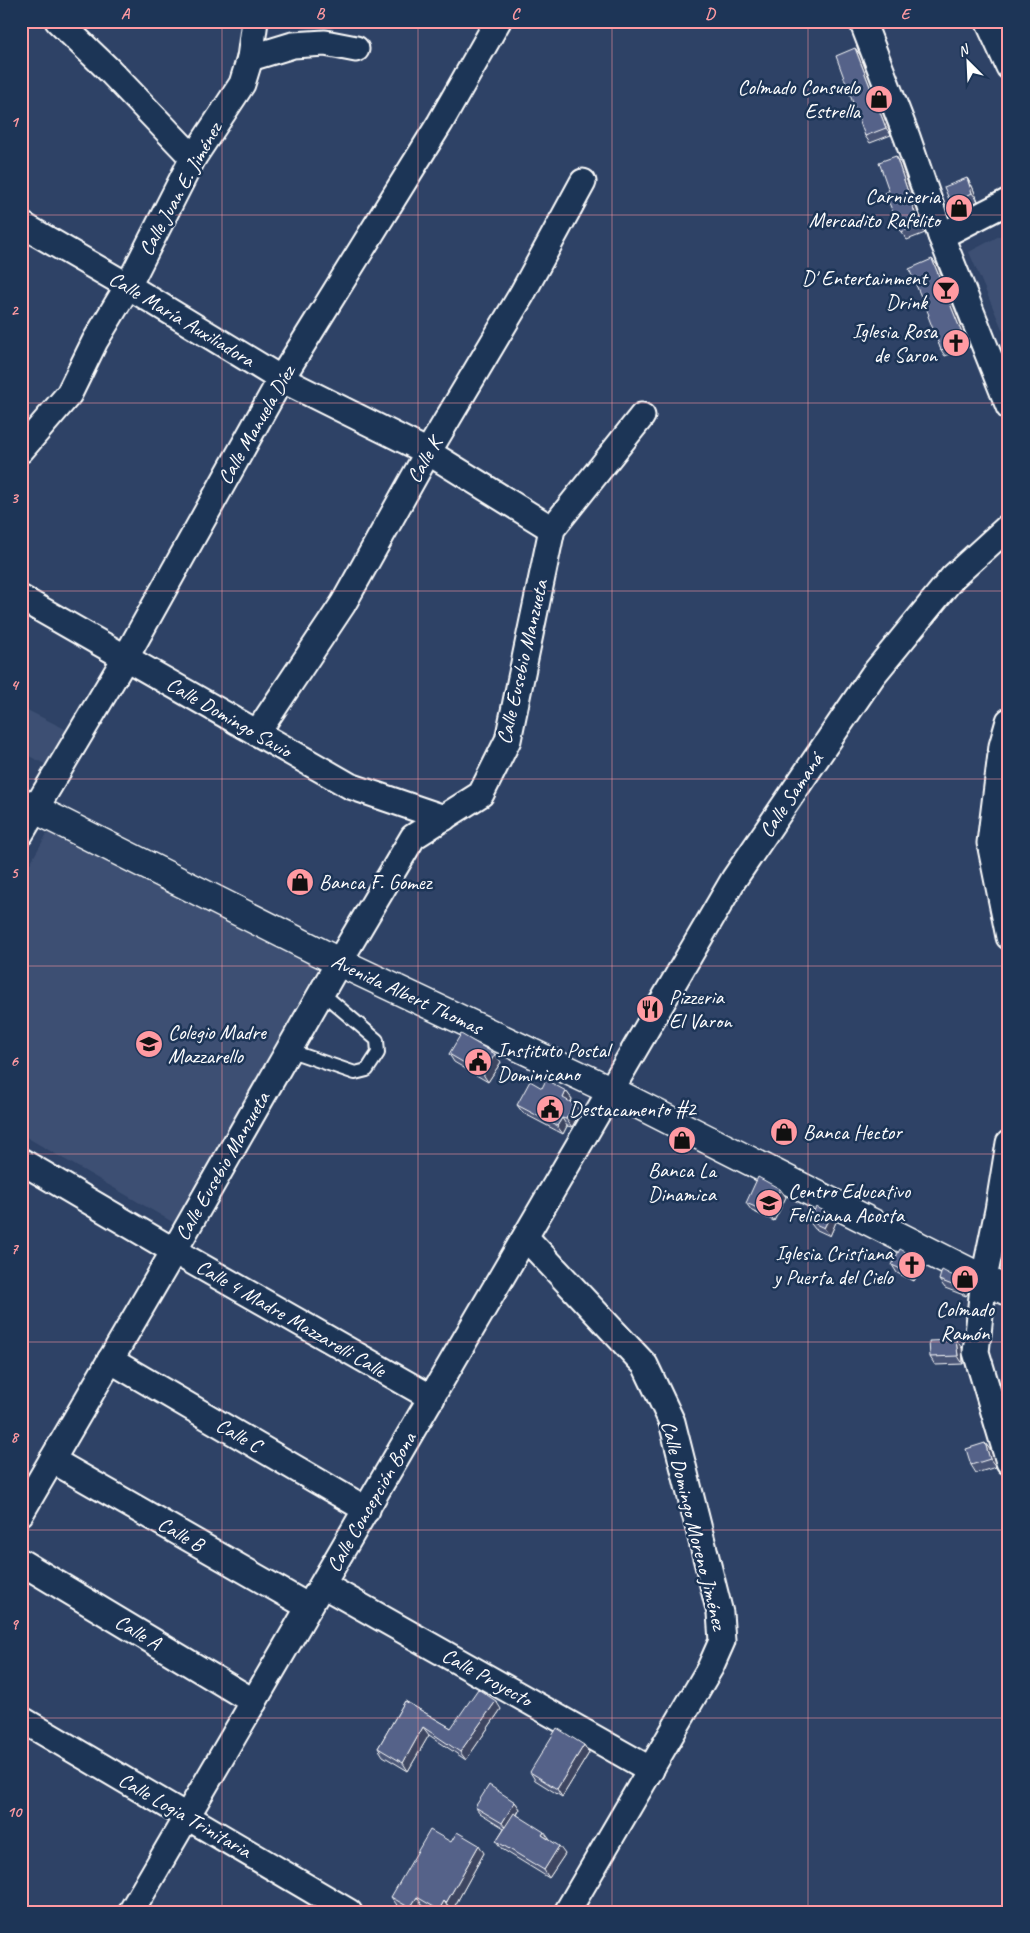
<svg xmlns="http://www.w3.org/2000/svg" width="1030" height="1933" font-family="Caveat,sans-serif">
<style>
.built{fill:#3e5073}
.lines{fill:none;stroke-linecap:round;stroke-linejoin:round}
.service-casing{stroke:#fff;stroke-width:16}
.minor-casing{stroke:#fff;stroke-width:29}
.secondary-casing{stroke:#fff;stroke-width:31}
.service{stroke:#1d3557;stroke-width:12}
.minor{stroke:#1d3557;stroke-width:25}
.secondary{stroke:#1d3557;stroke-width:28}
.wall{fill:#495476;stroke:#fff}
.shaded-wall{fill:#3c4560;stroke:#fff}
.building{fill:#556289;stroke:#fff}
.grid{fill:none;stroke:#ff9aa2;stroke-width:1;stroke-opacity:0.55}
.labels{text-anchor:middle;stroke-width:5;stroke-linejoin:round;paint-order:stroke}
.poi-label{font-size:21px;fill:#fff;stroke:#1d3557;text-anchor:start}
.street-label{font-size:21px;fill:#fff;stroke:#1d3557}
.neatline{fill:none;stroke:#ff9aa2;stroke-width:2}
.grid-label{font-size:16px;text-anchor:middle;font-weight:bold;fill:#ff9aa2}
</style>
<rect width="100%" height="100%" fill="#2e4266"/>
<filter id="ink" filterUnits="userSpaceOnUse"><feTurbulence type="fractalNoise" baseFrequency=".02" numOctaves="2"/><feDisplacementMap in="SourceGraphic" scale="10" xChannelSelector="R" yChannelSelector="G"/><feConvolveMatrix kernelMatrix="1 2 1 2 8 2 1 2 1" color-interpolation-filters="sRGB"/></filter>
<g filter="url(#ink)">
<g class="built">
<path d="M1009,231V345L969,252Z"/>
<path d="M21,707L69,731L51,767L21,752Z"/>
<path d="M59,813L326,953L176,1224L21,1134V879Z"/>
</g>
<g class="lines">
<g class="service-casing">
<path id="service" d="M288,1050L355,1073L367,1070L378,1053L377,1040L321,992"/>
</g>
<g class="minor-casing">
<g id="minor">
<path d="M58,21L109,70L193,158"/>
<path d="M862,21L907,137L941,236L1009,407"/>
<path d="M988,21L1009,67"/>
<path d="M250,58L293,45L325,43L356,49"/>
<path d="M21,224L128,286L281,379L428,452L552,529"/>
<path d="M941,236L1009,201"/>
<path d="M21,450L69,394L95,341L128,286L193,158L242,84L250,58L255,21"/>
<path d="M21,598L350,786L444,818"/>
<path d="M1009,721L1002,746L990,843L1009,937"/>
<path d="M257,733L343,604L428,452L522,294L583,182"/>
<path d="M21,833L126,657L281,379L440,123L498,21"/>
<path d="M1009,1143L998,1210L984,1278L976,1352L1009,1462"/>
<path d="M21,1161L174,1251L432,1398"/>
<path d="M526,1238L645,1365L672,1422L720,1613L722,1641L710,1668L567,1912"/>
<path d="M110,1360L367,1510"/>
<path d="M52,1460L309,1607"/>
<path d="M21,1513L174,1251L339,962L413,837L481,794L508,740L552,529L642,416"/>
<path d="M21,1562L254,1702"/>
<path d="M323,1585L651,1770"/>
<path d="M21,1719L349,1912"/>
<path d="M131,1912L734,879L873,675L953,577L1009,526"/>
</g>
</g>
<g class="secondary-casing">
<path id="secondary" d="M21,802L339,962L610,1090L1009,1292"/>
</g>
<use href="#service" class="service"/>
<use href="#minor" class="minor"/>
<use href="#secondary" class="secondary"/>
</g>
<g class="wall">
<path d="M855,48L860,55L891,135L870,143L865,136Z"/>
<path d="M901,164L925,233L907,240L901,232L889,191Z"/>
<path d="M967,178L972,186L978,201L956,212L951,204Z"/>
<path d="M932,259L937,265L970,347L945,356L941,350L929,315Z"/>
<path d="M449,1054L501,1062L488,1082L454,1062Z"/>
<path d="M542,1088L566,1091L572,1099L571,1102L580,1112L572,1127L567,1126L563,1134L523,1113L517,1105Z"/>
<path d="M786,1197L774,1221L752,1211L746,1203Z"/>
<path d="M831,1214L836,1222L830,1236L815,1229L809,1221Z"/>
<path d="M892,1265L922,1266L914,1281L897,1273Z"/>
<path d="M939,1280L968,1289V1293L966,1296L945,1288Z"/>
<path d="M962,1348L963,1364L935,1365L930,1357Z"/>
<path d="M985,1443L991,1451L996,1467L976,1473L971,1465Z"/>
<path d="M405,1701L451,1728L501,1709L466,1760L429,1735L408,1771L383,1756L378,1748Z"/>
<path d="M584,1745L589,1753L562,1797L535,1780L530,1772Z"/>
<path d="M515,1802L520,1809L517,1815L550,1840L565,1854L549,1878L502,1849L496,1841L504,1828L480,1813L475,1807Z"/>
<path d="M451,1842L484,1853L452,1911L449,1909L448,1912H434L422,1905L418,1912H408L397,1905L391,1897Z"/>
</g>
<g class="shaded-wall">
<path d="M855,48L860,55L891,135L886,128Z"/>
<path d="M896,156L901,164L925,233L919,225Z"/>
<path d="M967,178L972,186L978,201L972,193Z"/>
<path d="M932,259L937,265L970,347L965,341Z"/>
<path d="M495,1054L501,1062L488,1082L483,1074Z"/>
<path d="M566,1091L572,1099L569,1106L563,1098Z"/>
<path d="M574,1104L580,1112L572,1127L566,1119Z"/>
<path d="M562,1118L567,1126L563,1134L557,1126Z"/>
<path d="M780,1189L786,1197L774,1221L769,1213Z"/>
<path d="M831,1214L836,1222L830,1236L824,1228Z"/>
<path d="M917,1258L922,1266L914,1281L909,1273Z"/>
<path d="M963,1281L968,1289V1293L966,1296L960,1288Z"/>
<path d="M956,1340L962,1348L963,1364L958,1356Z"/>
<path d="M985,1443L991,1451L996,1467L990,1459Z"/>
<path d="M496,1701L501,1709L466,1760L460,1752Z"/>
<path d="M423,1727L429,1735L408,1771L403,1763Z"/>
<path d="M584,1745L589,1753L562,1797L557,1789Z"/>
<path d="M515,1802L520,1809L507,1830L502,1823Z"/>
<path d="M544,1832L550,1840L542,1835Z"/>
<path d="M479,1845L484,1853L452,1911L446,1903Z"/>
<path d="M559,1846L565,1854L549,1878L544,1870Z"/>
<path d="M417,1897L422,1905L418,1912H413L410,1908Z"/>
<path d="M444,1901L449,1909L448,1912H440L439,1910Z"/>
</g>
<g class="building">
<path d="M855,48L886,128L865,136L836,56Z"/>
<path d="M896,156L919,225L901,232L885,193L889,191L879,162Z"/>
<path d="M967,178L972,193L951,204L944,187Z"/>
<path d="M932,259L965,341L941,350L928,316L929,315L909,269Z"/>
<path d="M461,1034L495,1054L483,1074L449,1054Z"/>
<path d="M546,1080L566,1091L563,1098L574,1104L566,1119L562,1118L557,1126L517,1105L530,1081L542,1088Z"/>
<path d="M758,1177L780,1189L769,1213L746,1203Z"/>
<path d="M816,1207L831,1214L824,1228L809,1221Z"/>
<path d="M900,1249L917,1258L909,1273L892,1265Z"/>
<path d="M942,1270L963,1281L962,1285L960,1288L939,1280Z"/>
<path d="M1004,1318H1009V1366L1003,1349Z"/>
<path d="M956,1340L958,1356L930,1357L929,1341Z"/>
<path d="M985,1443L990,1459L971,1465L966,1449Z"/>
<path d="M478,1689L496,1701L460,1752L423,1727L403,1763L378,1748L405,1701L451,1728Z"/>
<path d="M557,1728L584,1745L557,1789L530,1772Z"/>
<path d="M489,1785L515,1802L502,1823L475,1807Z"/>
<path d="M514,1813L544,1832L542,1835L559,1846L544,1870L496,1841Z"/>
<path d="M430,1830L451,1842L457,1832L479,1845L446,1903L444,1901L439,1910L417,1897L410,1908L391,1897Z"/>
</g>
</g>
<path class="grid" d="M222,21V1912M418,21V1912M612,21V1912M808,21V1912M21,215H1009M21,403H1009M21,591H1009M21,779H1009M21,966H1009M21,1154H1009M21,1342H1009M21,1530H1009M21,1718H1009"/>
<defs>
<g id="shop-disc" transform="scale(1.4375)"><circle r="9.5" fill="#ff9aa2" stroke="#1d3557"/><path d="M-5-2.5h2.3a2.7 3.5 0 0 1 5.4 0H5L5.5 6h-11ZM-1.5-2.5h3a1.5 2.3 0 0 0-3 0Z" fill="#111"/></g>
<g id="bar-disc" transform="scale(1.4375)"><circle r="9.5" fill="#ff9aa2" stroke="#1d3557"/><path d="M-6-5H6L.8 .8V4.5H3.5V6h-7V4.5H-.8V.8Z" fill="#111"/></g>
<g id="church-disc" transform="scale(1.4375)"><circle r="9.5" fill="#ff9aa2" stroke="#1d3557"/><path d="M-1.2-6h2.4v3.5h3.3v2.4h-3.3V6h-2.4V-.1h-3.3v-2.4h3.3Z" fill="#111"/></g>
<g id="restaurant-disc" transform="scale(1.4375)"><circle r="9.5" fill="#ff9aa2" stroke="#1d3557"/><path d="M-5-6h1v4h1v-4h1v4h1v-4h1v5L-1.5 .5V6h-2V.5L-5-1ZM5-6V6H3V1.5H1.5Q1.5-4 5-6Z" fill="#111"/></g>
<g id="school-disc" transform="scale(1.4375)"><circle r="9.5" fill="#ff9aa2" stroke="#1d3557"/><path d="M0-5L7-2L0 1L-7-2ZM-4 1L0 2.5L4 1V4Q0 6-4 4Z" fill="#111"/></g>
<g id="civic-disc" transform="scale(1.4375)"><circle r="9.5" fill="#ff9aa2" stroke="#1d3557"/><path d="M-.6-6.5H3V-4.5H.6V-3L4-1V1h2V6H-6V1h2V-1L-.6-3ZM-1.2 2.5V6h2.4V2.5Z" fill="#111"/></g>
</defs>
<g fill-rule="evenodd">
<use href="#shop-disc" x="879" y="99"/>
<use href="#shop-disc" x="959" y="208"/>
<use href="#bar-disc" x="946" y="290"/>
<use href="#church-disc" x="956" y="343"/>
<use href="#shop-disc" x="300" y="882"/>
<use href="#restaurant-disc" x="650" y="1009"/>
<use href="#school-disc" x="149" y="1044"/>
<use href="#civic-disc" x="478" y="1062"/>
<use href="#civic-disc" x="550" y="1109"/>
<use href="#shop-disc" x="784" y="1132"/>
<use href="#shop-disc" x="682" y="1140"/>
<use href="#school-disc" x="769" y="1203"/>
<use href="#church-disc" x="912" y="1265"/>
<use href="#shop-disc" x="965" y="1279"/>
</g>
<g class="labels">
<g class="poi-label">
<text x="860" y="94" text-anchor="end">Colmado Consuelo<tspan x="860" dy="24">Estrella</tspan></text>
<text x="940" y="203" text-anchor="end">Carniceria<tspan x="940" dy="24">Mercadito Rafelito</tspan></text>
<text x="927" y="285" text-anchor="end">D' Entertainment<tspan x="927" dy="24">Drink</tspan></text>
<text x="937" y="338" text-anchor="end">Iglesia Rosa<tspan x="937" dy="24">de Saron</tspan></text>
<text x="319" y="889">Banca F. Gomez</text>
<text x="669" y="1004">Pizzeria<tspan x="669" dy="24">El Varon</tspan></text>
<text x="168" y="1039">Colegio Madre<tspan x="168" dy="24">Mazzarello</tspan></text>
<text x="497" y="1057">Instituto Postal<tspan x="497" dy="24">Dominicano</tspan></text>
<text x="569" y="1116">Destacamento #2</text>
<text x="803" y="1139">Banca Hector</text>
<text x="682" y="1177" text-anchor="middle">Banca La<tspan x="682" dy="24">Dinamica</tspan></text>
<text x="788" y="1198">Centro Educativo<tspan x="788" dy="24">Feliciana Acosta</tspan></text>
<text x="893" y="1260" text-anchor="end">Iglesia Cristiana<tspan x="893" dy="24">y Puerta del Cielo</tspan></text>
<text x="965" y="1316" text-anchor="middle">Colmado<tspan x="965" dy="24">Ramón</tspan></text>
</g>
<g class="street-label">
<text transform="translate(180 189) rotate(-61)" y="7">Calle Juan E. Jiménez</text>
<text transform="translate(182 319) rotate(31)" y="7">Calle María Auxiliadora</text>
<text transform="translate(256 425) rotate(-60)" y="7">Calle Manuela Díez</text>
<text transform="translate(424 460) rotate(-60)" y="7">Calle K</text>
<text transform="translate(522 662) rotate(-77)" y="7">Calle Eusebio Manzueta</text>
<text transform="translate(229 717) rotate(30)" y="7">Calle Domingo Savio</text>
<text transform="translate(791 795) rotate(-56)" y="7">Calle Samaná</text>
<text transform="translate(407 994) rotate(25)" y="7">Avenida Albert Thomas</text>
<text transform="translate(222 1166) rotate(-60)" y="7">Calle Eusebio Manzueta</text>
<text transform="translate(291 1318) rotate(30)" y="7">Calle 4 Madre Mazzarelli Calle</text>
<text transform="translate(239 1435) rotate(30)" y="7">Calle C</text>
<text transform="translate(371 1502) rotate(-60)" y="7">Calle Concepción Bona</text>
<text transform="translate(694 1525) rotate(76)" y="7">Calle Domingo Moreno Jiménez</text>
<text transform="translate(181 1534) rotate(30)" y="7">Calle B</text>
<text transform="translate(138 1632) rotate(31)" y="7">Calle A</text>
<text transform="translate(487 1677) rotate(29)" y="7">Calle Proyecto</text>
<text transform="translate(185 1815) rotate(30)" y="7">Calle Logia Trinitaria</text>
</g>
</g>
<rect width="1030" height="1933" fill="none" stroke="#1d3557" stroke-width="55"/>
<g transform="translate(968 62) rotate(336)" stroke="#1d3557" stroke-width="4" paint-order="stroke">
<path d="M0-4L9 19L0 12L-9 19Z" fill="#ffffff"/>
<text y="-8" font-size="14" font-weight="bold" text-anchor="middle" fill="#ffffff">N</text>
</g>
<rect x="28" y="28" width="974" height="1878" class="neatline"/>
<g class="grid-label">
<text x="125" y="19">A</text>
<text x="320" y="19">B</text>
<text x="515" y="19">C</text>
<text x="710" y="19">D</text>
<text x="905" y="19">E</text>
<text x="14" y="127">1</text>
<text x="14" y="315">2</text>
<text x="14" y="503">3</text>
<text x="14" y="690">4</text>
<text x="14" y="878">5</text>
<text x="14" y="1066">6</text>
<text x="14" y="1254">7</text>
<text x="14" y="1442">8</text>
<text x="14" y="1629">9</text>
<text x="14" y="1817">10</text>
</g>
</svg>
